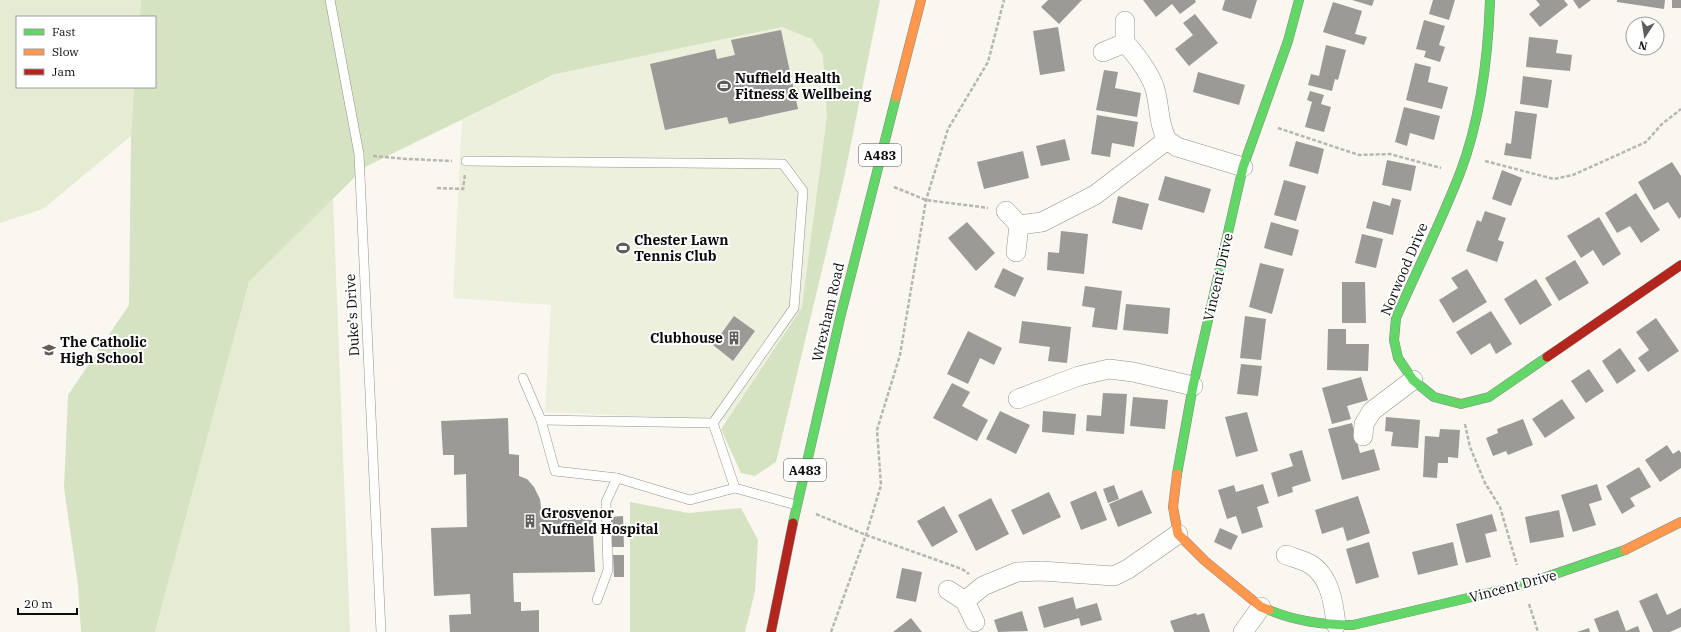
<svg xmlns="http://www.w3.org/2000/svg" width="1681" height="632" font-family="'IBM Plex Serif',serif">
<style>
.green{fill:#e5ecd3}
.forest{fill:#d6e3c2}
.pitch{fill:#edf0dc}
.building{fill:#9c9a96}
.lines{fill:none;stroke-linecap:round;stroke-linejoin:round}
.lane-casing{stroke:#93928f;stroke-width:10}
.street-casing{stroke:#93928f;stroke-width:20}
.fast-casing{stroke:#8a8885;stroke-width:10}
.slow-casing{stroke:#8a8885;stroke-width:10}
.jam-casing{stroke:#8a8885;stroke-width:10}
.path{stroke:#b7b6b5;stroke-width:2.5;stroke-dasharray:4 2;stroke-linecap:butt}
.lane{stroke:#fefefd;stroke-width:9}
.street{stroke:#fefefd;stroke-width:19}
.fast{stroke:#63d668;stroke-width:9}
.slow{stroke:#ff974d;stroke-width:9}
.jam{stroke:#b3261e;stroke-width:9}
.labels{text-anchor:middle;stroke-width:4;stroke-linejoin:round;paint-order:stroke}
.shield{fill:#fff;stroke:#555;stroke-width:1}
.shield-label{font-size:13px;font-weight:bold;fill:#0c0c0c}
.poi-label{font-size:14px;font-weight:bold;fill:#0c0c0c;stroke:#fff;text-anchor:start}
.street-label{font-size:14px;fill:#0c0c0c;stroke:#fff}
</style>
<rect width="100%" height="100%" fill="#faf7f0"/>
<g class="green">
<path d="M0,0H141L140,17H17V87H134L131,136L43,209L0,223Z"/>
<path d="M333,198L350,632H155L249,282Z"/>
</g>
<g class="forest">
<path d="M141,0H880L844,178L776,462L755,476L741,473L721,429L802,307L555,74L365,167L249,282L155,632H81L78,585L64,488L68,395L129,305L131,136L134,87H155V17H140Z"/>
<path d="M630,502L688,513L741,508L758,540L755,591L745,632H630Z"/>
</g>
<path class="pitch" d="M782,27L812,39L823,55L827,116L802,307L727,420L545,412L551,305L453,298L462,120L555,74Z"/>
<g class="building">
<path d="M1048,0H1082L1059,24L1041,7Z"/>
<path d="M1143,0H1195L1196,2L1180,14L1172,4L1156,17Z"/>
<path d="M1225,0H1257L1251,19L1222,10Z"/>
<path d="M1352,0H1374L1372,6Z"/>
<path d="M1433,0H1455L1449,20L1429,14Z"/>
<path d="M1536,0H1564L1568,5L1540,27L1529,14L1540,5Z"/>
<path d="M1573,0H1591L1579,9Z"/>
<path d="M1617,0H1665L1664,9L1617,2Z"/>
<rect x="1672" y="0" width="9" height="8"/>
<path d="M1333,2L1362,11L1355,34L1367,37L1364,45L1323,32Z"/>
<path d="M1195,14L1218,43L1189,66L1175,49L1193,35L1183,23Z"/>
<path d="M1424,20L1445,26L1439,45L1445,47L1440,62L1424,57L1426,51L1416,49Z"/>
<path d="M1058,27L1065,71L1040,75L1033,31Z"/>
<path d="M781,30L798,109L729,124L727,117L665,130L650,64L715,49L717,59L735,55L731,40Z"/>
<path d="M1529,37L1558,40L1556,53L1572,55L1570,71L1526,67Z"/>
<path d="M1326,45L1346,50L1338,80L1335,79L1332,91L1308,85L1311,74L1319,76Z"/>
<path d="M1415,63L1431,67L1428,82L1448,87L1442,109L1406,100Z"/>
<path d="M1104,70L1118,72L1115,88L1141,93L1137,117L1096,110Z"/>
<path d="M1198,72L1245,85L1239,105L1193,92Z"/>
<path d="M1523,76L1552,80L1548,108L1520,104Z"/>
<path d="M1310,91L1324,95L1321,104L1331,107L1324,132L1305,127L1312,102L1307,100Z"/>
<path d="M1404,107L1440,116L1434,140L1410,133L1407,146L1395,142Z"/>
<path d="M1515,111L1537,114L1531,159L1504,155L1506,143L1511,144Z"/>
<path d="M1097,115L1138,122L1134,147L1112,143L1110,157L1091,154Z"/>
<path d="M1065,139L1070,160L1041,166L1036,146Z"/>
<path d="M1296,141L1324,149L1318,174L1289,166Z"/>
<path d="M1023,151L1029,178L984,189L977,162Z"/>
<path d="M1387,160L1416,166L1411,191L1382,185Z"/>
<path d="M1672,162L1681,176V217L1679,219L1668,202L1654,210L1638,182Z"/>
<path d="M1502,170L1522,178L1511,206L1492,199Z"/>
<path d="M1165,176L1211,189L1204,213L1158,200Z"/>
<path d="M1284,180L1306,186L1296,221L1274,215Z"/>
<path d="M1636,193L1660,230L1641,243L1630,226L1617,233L1605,213Z"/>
<path d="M1118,196L1149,204L1142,230L1112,223Z"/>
<path d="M1392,198L1401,200L1393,235L1366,228L1373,201L1390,206Z"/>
<path d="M1485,211L1506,218L1498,240L1504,242L1497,262L1466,251L1477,220L1481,222Z"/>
<path d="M1599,217L1621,254L1603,266L1593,250L1581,258L1567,236Z"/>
<path d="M967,222L995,253L976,271L948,238Z"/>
<path d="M1271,222L1299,230L1292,256L1264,248Z"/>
<path d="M1061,231L1088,234L1084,274L1047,270L1048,252L1059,253Z"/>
<path d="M1362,234L1383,239L1376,268L1355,263Z"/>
<path d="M1575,260L1589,283L1559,301L1545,278Z"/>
<path d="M1260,263L1284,269L1272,314L1249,307Z"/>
<path d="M1003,268L1024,278L1015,297L994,287Z"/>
<path d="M1467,269L1487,302L1453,323L1439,300L1458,288L1451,278Z"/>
<path d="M1536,279L1552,305L1520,325L1504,299Z"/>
<path d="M1342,282H1365L1366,323H1342Z"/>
<path d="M1085,286L1122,291L1117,330L1092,327L1095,308L1082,306Z"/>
<path d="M1126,304L1170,308L1168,334L1123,330Z"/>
<path d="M1491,311L1512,344L1496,354L1490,343L1471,355L1456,332Z"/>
<path d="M734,316L755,331L733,361L713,345Z"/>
<path d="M1245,316L1266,319L1261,360L1240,358Z"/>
<path d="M1656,318L1679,351L1648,372L1638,358L1649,350L1636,332Z"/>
<path d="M1022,321L1071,327L1067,363L1048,361L1050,347L1019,343Z"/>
<path d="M1328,329H1346V344H1369L1368,371L1327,370Z"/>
<path d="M968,331L1002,348L994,365L980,358L968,384L947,374Z"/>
<path d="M1620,348L1636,371L1617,384L1602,361Z"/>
<path d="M1241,364L1262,366L1258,396L1237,394Z"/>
<path d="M1589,369L1604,391L1586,403L1571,381Z"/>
<path d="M1361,377L1368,400L1347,406L1351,419L1332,424L1322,388Z"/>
<path d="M952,383L970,392L962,406L988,420L977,441L933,418Z"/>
<path d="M1103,393L1127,394L1124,434L1086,431L1087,415L1101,416Z"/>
<path d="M1133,397L1168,400L1165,429L1130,426Z"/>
<path d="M1562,399L1575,418L1545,438L1532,419Z"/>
<path d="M1000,411L1030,425L1016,454L986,439Z"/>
<path d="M1043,411L1076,414L1074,435L1042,432Z"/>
<path d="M1247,412L1258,451L1236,457L1225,417Z"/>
<path d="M1386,417L1420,420L1418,448L1391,446L1393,432L1385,431Z"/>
<path d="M508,418L509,454L519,455V476L527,479L534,487L540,499L542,516L592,515L595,572L513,573L514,602H521V611L539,610V632H450L449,615L471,614L470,594L434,596L431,528L467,527L466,474L454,475V455H443L441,421Z"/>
<path d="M1523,419L1533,445L1508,455L1506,451L1493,456L1486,438L1498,433L1497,429Z"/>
<path d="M1352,423L1360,453L1374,449L1380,470L1342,480L1328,429Z"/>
<path d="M1440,429L1460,430L1458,458L1448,457V463H1438L1437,478L1423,477L1425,436L1439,437Z"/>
<path d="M1667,445L1673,454L1679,450L1681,453V468L1660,482L1645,460Z"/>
<path d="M1302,450L1311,481L1292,487L1293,492L1278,497L1271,473L1293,466L1289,454Z"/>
<path d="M1639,467L1651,487L1630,498L1635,506L1622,514L1606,486Z"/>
<path d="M1263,484L1269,503L1257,507L1263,527L1242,534L1236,516L1227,519L1218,490L1234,485L1236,492Z"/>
<path d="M1597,484L1602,500L1589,504L1596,525L1573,532L1561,495Z"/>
<path d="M1114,485L1119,499L1108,503L1103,489Z"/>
<path d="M1142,490L1152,513L1118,527L1109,504Z"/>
<path d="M1096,491L1107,520L1081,530L1070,502Z"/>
<path d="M1049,492L1061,517L1023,535L1011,510Z"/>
<path d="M1358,496L1370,533L1347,541L1343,527L1322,534L1315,510Z"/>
<path d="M991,498L1009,534L976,551L958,515Z"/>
<path d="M944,506L958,532L932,547L917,521Z"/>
<path d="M1559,510L1564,537L1530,543L1525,517Z"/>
<path d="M1492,514L1497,531L1485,534L1491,557L1466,563L1456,524Z"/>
<path d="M623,516L624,547H612L611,517Z"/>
<path d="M1220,528L1238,536L1231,550L1214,542Z"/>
<path d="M1369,542L1379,577L1356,584L1346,549Z"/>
<path d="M1453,542L1458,565L1418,575L1412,552Z"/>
<path d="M613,555H624V577H614Z"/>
<path d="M902,568L922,572L916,602L896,598Z"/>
<path d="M1657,593L1667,615L1681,608V627L1670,632H1653L1639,601Z"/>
<path d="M1073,597L1076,609L1097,603L1102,620L1081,626L1079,618L1044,628L1038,607Z"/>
<path d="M1618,610L1626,631L1638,626L1640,632H1599L1594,619Z"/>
<path d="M1022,611L1028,631L998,632L994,620Z"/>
<path d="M1196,613L1197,615L1204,613L1210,632H1174L1170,621Z"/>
<path d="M911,618L922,632H893Z"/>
<path d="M1589,628L1590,632H1577Z"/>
</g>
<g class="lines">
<g class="lane-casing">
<g id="lane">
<path d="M330,0L359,154L381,632"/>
<path d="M466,161L783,164L803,191L794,308L713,423L735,488"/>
<path d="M523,378L541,420L713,423"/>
<path d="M541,420L555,471L617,478L690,500L735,488L796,505"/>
<path d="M597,600L608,570L606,502L617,478"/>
</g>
</g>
<g class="street-casing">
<g id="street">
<path d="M1125,43C1135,53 1151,75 1155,89C1160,107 1158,123 1167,140"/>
<path d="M1103,52L1125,43V21"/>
<path d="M1006,211L1019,225L1016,252"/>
<path d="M1019,225L1042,222L1095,195L1167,140L1177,147L1243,167"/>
<path d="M1018,399L1079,376L1109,369L1133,372L1193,386"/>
<path d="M1363,436L1364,424L1372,411L1413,380"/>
<path d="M1286,555C1294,558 1303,560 1310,564C1330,576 1334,604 1336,625"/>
<path d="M948,590L965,601L975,622"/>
<path d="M965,601L983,586L1017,572L1041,571L1114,576L1128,569L1178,534"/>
<path d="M1243,632L1261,607"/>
</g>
</g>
<g class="fast-casing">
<g id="fast">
<path d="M1490,0C1488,59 1481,118 1460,173C1441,222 1417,270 1396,318L1394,340L1398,358L1413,380L1434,397L1461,404L1489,397L1547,357"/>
<path d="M1177,474L1193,386L1243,167L1288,41L1299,0"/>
<path d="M793,523L841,314L896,97"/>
<path d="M1269,610C1295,621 1324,625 1353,625L1523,585L1625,550"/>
</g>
</g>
<g class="slow-casing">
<g id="slow">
<path d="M896,97L921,0"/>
<path d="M1177,474L1173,507L1178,534L1205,561L1261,607L1269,610"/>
<path d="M1625,550L1681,522"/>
</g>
</g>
<g class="jam-casing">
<g id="jam">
<path d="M1547,357L1681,265"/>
<path d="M771,632L793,523"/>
</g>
</g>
<g class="path">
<path d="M1278,128L1359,155L1390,154L1441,168"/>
<path d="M373,156L407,159L452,161"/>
<path d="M1485,161L1554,179L1573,175L1646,142L1662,124L1681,109"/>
<path d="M894,187L926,200L988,208"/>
<path d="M437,188L463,189L465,174"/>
<path d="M1465,424L1470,447L1485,483L1500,507L1517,565"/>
<path d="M816,514L866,535L962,569L969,574"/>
<path d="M1529,604L1538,632"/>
<path d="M831,632L866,535L881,485L877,430L900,355L926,200L948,129L988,62L1004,0"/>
</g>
<use href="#lane" class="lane"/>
<use href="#street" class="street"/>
<use href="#fast" class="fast"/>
<use href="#slow" class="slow"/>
<use href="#jam" class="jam"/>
</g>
<defs>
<g id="stadium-bare" transform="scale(1.08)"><path d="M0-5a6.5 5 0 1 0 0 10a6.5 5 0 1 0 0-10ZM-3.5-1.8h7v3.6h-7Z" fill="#5f5e5c" stroke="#fff" stroke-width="2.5" paint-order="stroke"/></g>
<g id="building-bare" transform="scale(1.08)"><path d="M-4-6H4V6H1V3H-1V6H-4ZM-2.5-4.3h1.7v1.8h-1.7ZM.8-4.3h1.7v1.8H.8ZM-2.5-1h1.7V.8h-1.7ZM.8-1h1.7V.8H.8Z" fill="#5f5e5c" stroke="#fff" stroke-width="2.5" paint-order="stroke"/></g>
<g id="school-bare" transform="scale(1.08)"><path d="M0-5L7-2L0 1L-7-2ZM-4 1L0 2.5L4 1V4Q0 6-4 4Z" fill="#5f5e5c" stroke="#fff" stroke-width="2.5" paint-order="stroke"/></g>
</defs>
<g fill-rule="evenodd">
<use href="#stadium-bare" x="724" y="86"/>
<use href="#stadium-bare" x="623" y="248"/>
<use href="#building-bare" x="734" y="338"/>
<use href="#school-bare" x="49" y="350"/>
<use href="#building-bare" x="530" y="521"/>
</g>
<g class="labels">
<g class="shield">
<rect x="859" y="144" width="42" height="22" rx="3"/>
<rect x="784" y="459" width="42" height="22" rx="3"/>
</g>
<g class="shield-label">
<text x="880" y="160">A483</text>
<text x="805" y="475">A483</text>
</g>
<g class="poi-label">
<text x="735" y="83">Nuffield Health<tspan x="735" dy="16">Fitness &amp; Wellbeing</tspan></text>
<text x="634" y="245">Chester Lawn<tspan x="634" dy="16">Tennis Club</tspan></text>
<text x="723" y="343" text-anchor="end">Clubhouse</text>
<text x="60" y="347">The Catholic<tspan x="60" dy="16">High School</tspan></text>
<text x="541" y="518">Grosvenor<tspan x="541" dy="16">Nuffield Hospital</tspan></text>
</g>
<g class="street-label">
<text transform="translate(1404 269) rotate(-67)" y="5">Norwood Drive</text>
<text transform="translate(1218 277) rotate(-77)" y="5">Vincent Drive</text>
<text transform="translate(828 312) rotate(-77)" y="5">Wrexham Road</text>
<text transform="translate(352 315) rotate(-93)" y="5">Duke's Drive</text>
<text transform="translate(1513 586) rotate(-15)" y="5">Vincent Drive</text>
</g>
</g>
<rect x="16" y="16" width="140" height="72" fill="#ffffff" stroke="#9e9e9e"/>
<rect x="24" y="29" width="20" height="6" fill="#63d668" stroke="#9e9e9e"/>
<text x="52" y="36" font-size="12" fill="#0c0c0c">Fast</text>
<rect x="24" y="49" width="20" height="6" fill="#ff974d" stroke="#9e9e9e"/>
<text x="52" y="56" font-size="12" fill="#0c0c0c">Slow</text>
<rect x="24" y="69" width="20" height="6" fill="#b3261e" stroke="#9e9e9e"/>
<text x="52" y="76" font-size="12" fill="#0c0c0c">Jam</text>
<g transform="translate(1645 36) rotate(192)"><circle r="19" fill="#ffffff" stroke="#9e9e9e"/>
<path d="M0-3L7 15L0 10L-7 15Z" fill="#5f5e5c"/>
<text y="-6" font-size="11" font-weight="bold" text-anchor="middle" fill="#0c0c0c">N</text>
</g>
<path d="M18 608v6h59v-6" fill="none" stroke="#0c0c0c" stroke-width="2"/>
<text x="24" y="608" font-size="12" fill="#0c0c0c" stroke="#ffffff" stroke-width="3" paint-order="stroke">20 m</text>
</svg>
